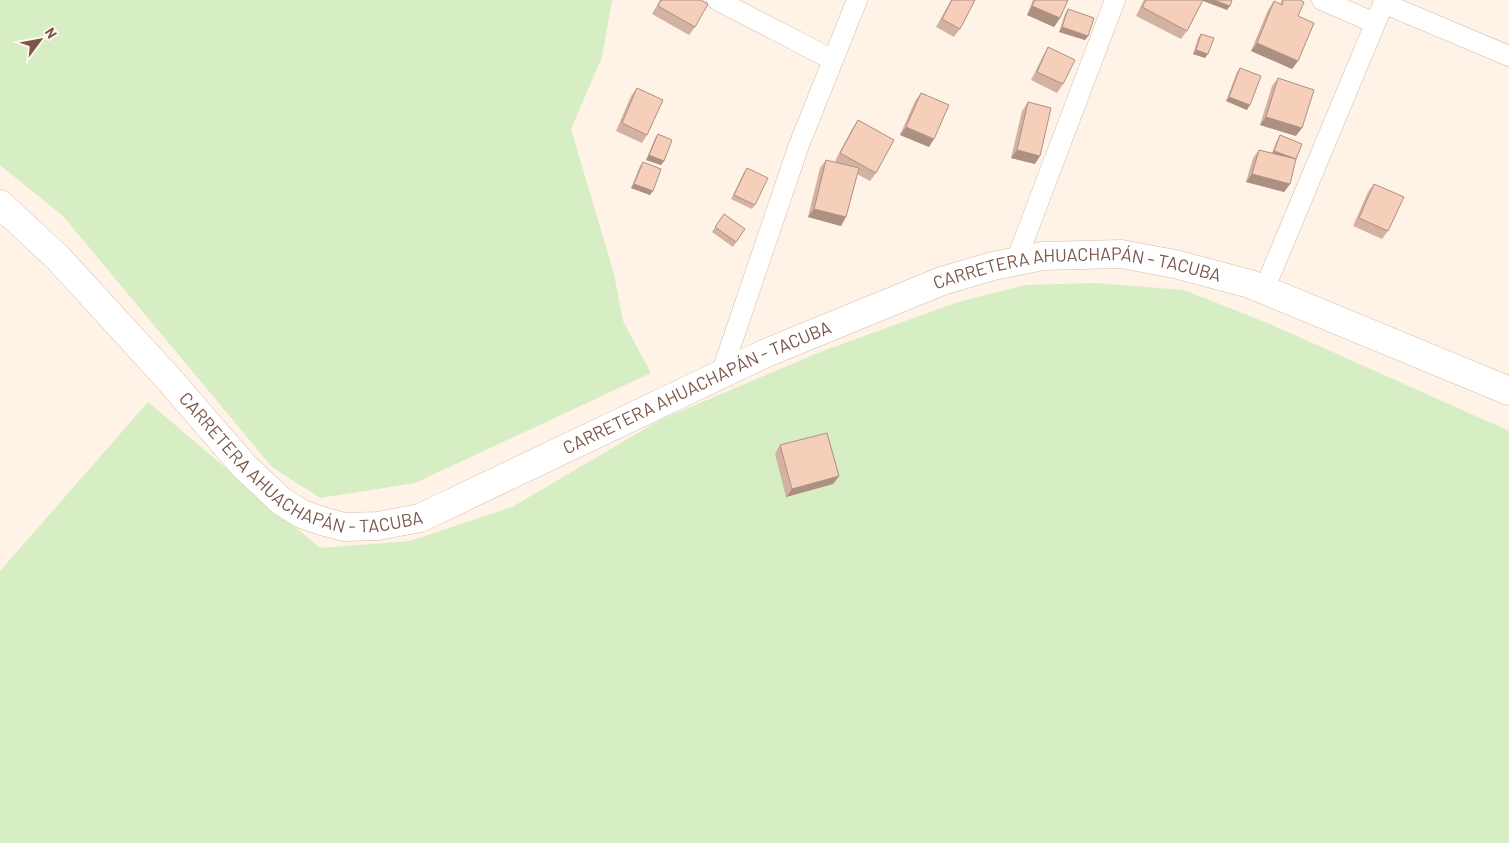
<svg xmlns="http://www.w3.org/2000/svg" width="1509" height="843" font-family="Barlow,sans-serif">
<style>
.green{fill:#d7edc3}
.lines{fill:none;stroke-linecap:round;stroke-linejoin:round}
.street-casing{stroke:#d4bcad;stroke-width:21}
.secondary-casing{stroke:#d7bbaa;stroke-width:29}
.street{stroke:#fff;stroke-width:20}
.secondary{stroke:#fff;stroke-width:28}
.wall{fill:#d4b2a1}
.shaded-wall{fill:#ac9183}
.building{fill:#f6cfbb;stroke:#ac9183}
.labels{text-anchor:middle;stroke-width:5;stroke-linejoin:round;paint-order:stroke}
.street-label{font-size:18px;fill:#7a5648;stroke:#fff7ee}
</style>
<rect width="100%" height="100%" fill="#fef3e6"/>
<g class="green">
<path d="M0,0H612L602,57L571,129L614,274L623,321L651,373L415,483L320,498L272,467L63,216L0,165Z"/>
<path d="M1096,283L1184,290L1270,324L1509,431V843H0V571L148,402L320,548L410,541L512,507L660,420L820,352L955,303L1025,285Z"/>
</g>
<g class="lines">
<g class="street-casing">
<g id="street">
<path d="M717,0L833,60"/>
<path d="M1322,0L1375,23"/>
<path d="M1383,3L1509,56"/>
<path d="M1016,261L1115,0"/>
<path d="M1264,290L1385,0"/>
<path d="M721,374L799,145L857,0"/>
</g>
</g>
<g class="secondary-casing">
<g id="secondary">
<path id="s1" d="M0,204L58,258L167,377L244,466L281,501L302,514L325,522L344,527L378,526L420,518L766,353L942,281L993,266L1043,256L1121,254L1175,264L1250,284L1509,391"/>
</g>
</g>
<use href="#street" class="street"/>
<use href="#secondary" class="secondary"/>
</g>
<g class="wall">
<path d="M660,0H701L695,27L689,35L652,14Z"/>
<path d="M951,0H975L960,29L954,37L936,27Z"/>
<path d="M1033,0H1068L1060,18L1054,27L1027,15Z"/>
<path d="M1144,0H1203L1187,31L1181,39L1136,16Z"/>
<path d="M1282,0H1300L1298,16V61L1292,69L1251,51L1268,10L1274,1L1280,4Z"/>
<path d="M1068,9L1088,36L1085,40L1059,32L1065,14Z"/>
<path d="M1201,34L1205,58L1193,54L1198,38Z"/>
<path d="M1048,47L1063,84L1057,93L1031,80L1043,56Z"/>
<path d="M1240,68L1247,110L1226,101L1237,72Z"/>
<path d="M1278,78L1296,136L1260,125L1272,86Z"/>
<path d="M637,88L647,135L642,143L616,131L631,96Z"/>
<path d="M921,93L929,147L900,135L915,101Z"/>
<path d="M1028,102L1035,164L1011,158L1022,111Z"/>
<path d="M858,120L876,173L870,181L857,174L841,226L808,217L820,168L826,160L838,163L835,161L852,129Z"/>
<path d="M658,134L664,161L661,165L646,160L655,138Z"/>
<path d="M1280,135L1296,159L1290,184L1284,192L1246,182L1253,158L1259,150L1272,153L1277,140Z"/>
<path d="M643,162L650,195L631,188L640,166Z"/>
<path d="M747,168L755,205L752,209L731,199L744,172Z"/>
<path d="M1374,184L1388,231L1382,239L1353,226L1368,192Z"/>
<path d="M724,214L745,229L733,247L712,232Z"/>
<path d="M780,445L839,476L833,484L786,497L775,454Z"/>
</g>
<g class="shaded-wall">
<path d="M1203,0H1214L1230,6L1227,10L1203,1Z"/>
<path d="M1032,6L1060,18L1054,27L1027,15Z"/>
<path d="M1062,27L1088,36L1085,40L1059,32Z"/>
<path d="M1257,43L1298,61L1292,69L1251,51Z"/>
<path d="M1196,50L1208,54L1205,58L1193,54Z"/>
<path d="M1229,97L1250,105L1247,110L1226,101Z"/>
<path d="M1266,117L1302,128L1296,136L1260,125Z"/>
<path d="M906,127L934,139L929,147L900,135Z"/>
<path d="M1017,150L1040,156L1035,164L1011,158Z"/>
<path d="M1274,151L1296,159L1293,164L1271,155Z"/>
<path d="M649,155L664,161L661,165L646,160Z"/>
<path d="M1252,174L1290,184L1284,192L1246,182Z"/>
<path d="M634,184L653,191L650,195L631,188Z"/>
<path d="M814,209L846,217L841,226L808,217Z"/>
<path d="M839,476L833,484L786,497L792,489Z"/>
</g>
<g class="building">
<path d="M661,0H701L708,4L695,27L658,6Z"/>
<path d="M952,0H975L960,29L942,19Z"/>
<path d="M1035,0H1068L1060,18L1032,6Z"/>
<path d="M1146,0H1203L1187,31L1142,7Z"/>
<path d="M1214,0H1232L1230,6Z"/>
<path d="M1283,0H1300L1304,2L1298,16L1314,23L1298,61L1257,43L1274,1L1282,5Z"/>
<path d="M1068,9L1094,18L1088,36L1062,27Z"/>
<path d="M1201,34L1214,38L1208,54L1196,50Z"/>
<path d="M1048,47L1075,60L1063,84L1037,72Z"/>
<path d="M1240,68L1261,76L1250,105L1229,97Z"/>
<path d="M1278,78L1314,90L1302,128L1266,117Z"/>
<path d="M637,88L663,100L647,135L622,123Z"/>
<path d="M921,93L949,105L934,139L906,127Z"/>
<path d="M1028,102L1051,108L1040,156L1017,150Z"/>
<path d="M858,120L894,140L876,173L840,153Z"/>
<path d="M658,134L672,140L664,161L649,155Z"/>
<path d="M1280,135L1302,144L1296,159L1274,151Z"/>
<path d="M1259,150L1296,159L1290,184L1252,174Z"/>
<path d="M826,160L859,168L846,217L814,209Z"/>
<path d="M643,162L661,169L653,191L634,184Z"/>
<path d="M747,168L768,178L755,205L734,195Z"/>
<path d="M1374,184L1404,197L1388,231L1359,218Z"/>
<path d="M724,214L745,229L736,242L715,227Z"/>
<path d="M827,433L839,476L792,489L780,445Z"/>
</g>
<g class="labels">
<g class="street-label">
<text dy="6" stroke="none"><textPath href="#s1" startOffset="1266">CARRETERA AHUACHAPÁN - TACUBA</textPath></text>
<text dy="6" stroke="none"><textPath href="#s1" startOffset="861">CARRETERA AHUACHAPÁN - TACUBA</textPath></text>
<text dy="6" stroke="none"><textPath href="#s1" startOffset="411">CARRETERA AHUACHAPÁN - TACUBA</textPath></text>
</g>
</g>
<g transform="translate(40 40) rotate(58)" stroke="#fff7ee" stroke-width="4" paint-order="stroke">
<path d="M0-4L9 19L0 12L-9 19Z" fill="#7a5648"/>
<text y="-8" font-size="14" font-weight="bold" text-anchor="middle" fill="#7a5648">N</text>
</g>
</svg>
